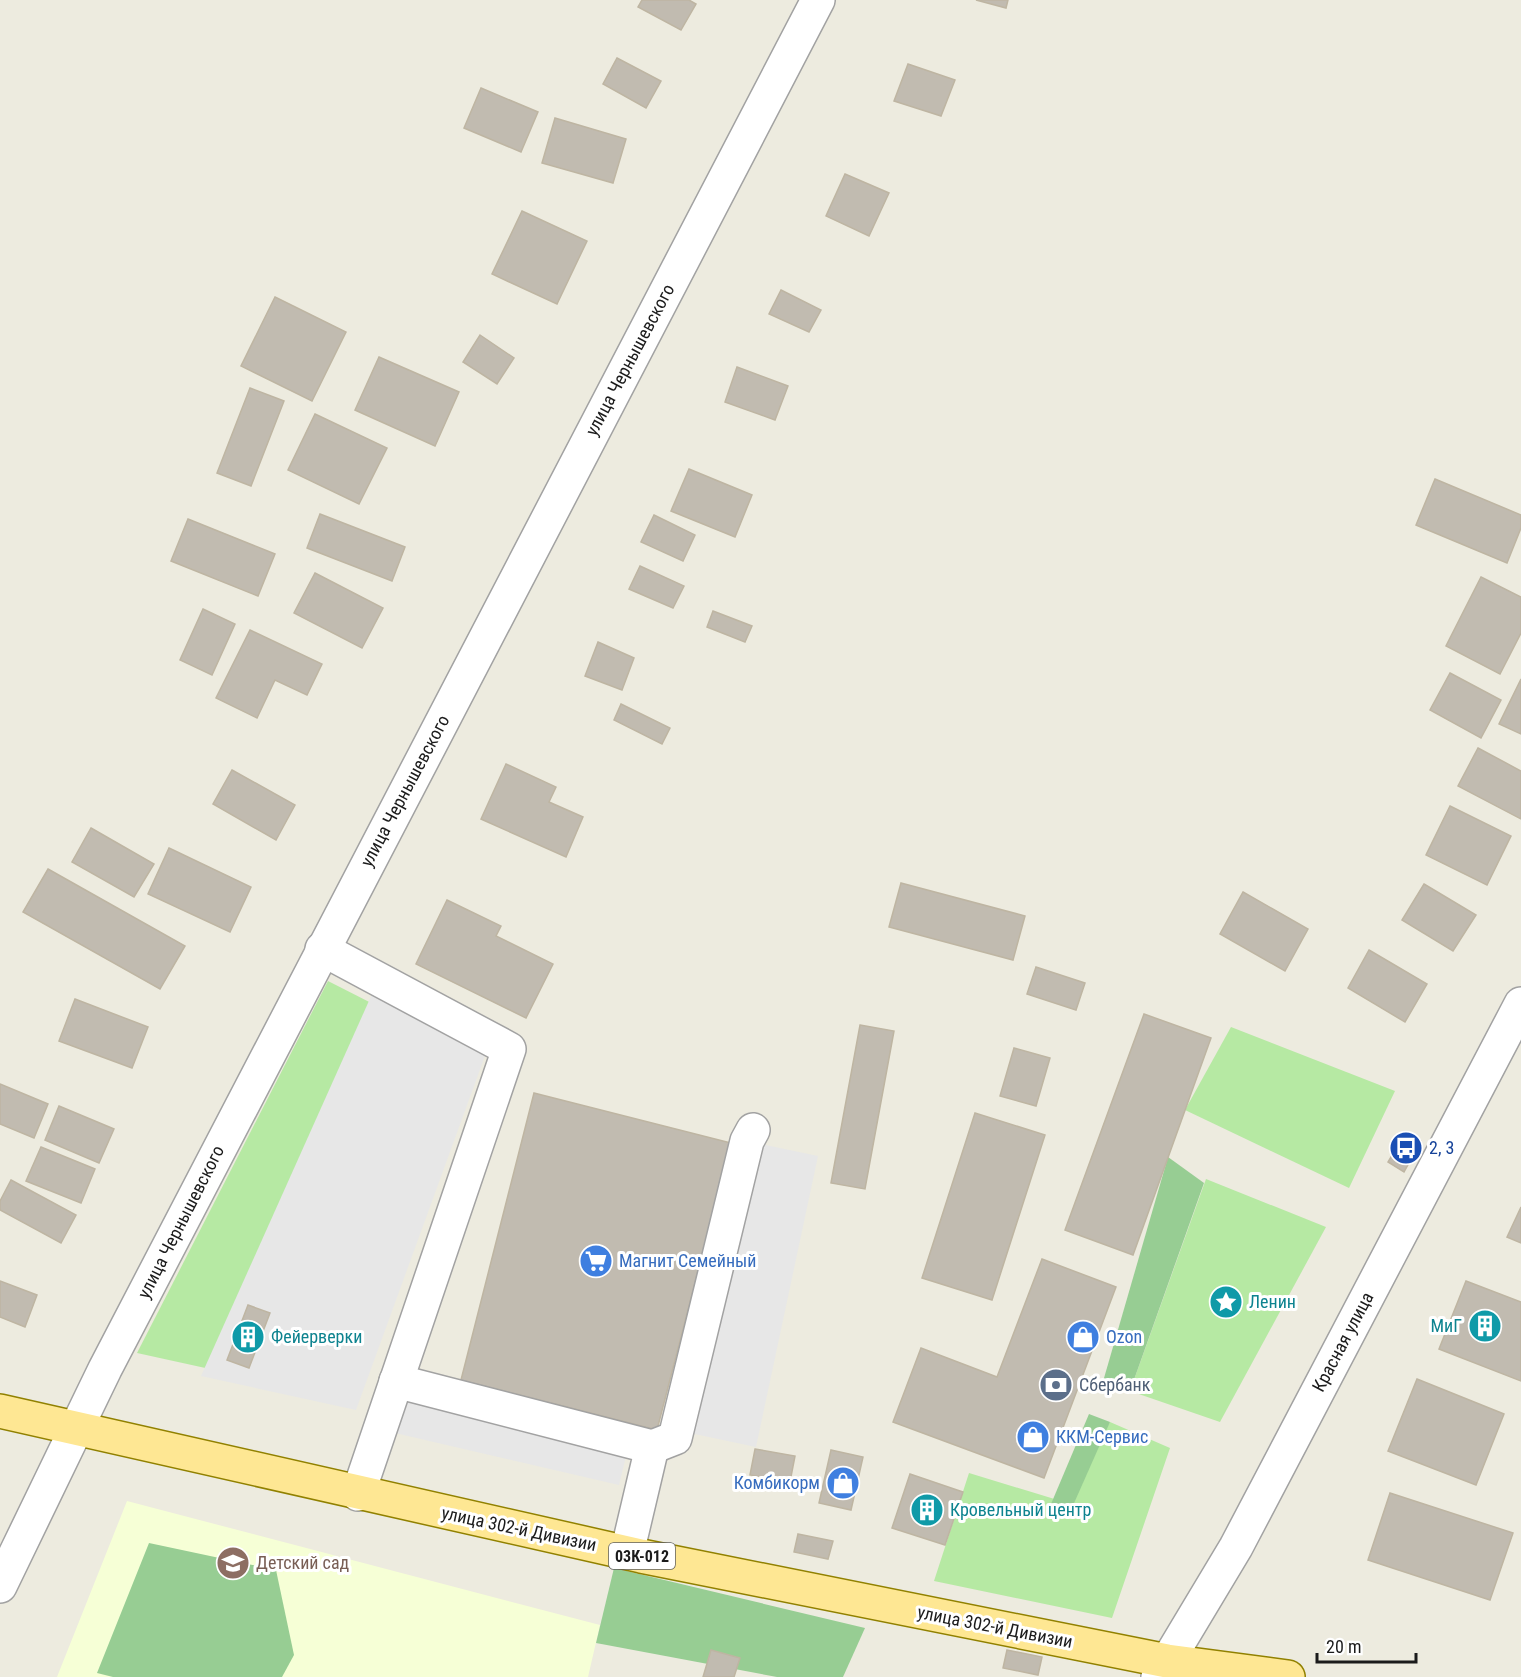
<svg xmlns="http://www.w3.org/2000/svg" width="1521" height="1677" font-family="'Roboto Condensed',sans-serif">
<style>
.education{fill:#f6ffd6}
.grass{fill:#b6e9a3}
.forest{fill:#97cd93}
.parking{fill:#e7e7e7}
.building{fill:#c1bbb0;stroke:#beb5a2;stroke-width:1.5}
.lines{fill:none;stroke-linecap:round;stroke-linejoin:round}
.minor-casing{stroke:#a2a2a2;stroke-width:36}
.major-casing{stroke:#918100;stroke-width:36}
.minor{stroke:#fff;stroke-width:33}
.major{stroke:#fee793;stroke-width:33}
.labels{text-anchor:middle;stroke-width:6;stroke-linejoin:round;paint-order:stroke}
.shield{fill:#fff;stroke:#5f5f5f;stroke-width:1.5}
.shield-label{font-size:16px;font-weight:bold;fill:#1b1b1b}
.street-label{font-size:18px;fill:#1b1b1b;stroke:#fff}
.transit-label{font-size:18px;fill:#164399;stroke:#fff;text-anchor:start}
.shop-label{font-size:18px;fill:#366cbe;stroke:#fff;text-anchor:start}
.culture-label{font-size:18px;fill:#0d838f;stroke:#fff;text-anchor:start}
.service-label{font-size:18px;fill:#4e5e75;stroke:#fff;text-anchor:start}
.education-label{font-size:18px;fill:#785e54;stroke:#fff;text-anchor:start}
</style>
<rect width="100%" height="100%" fill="#edebdf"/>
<path class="education" d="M127,1501L600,1625L588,1677H57Z"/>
<g class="grass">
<path d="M328,981L387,1011L219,1371L137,1353Z"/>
<path d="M1231,1027L1395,1091L1349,1188L1185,1110Z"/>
<path d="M1206,1179L1326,1227L1220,1422L1130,1391Z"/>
<path d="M1110,1422L1170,1448L1112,1618L934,1581L969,1473L1061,1501Z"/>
</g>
<g class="forest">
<path d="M1168,1157L1204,1183L1130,1391L1102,1385Z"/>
<path d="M1089,1414L1110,1422L1071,1510L1051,1504Z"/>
<path d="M149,1543L276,1570L294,1655L282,1677H113L97,1673Z"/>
<path d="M614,1568L865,1628L843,1677H777L596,1643Z"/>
</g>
<g class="parking">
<path d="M381,974L494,1031L356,1410L201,1376Z"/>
<path d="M747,1141L818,1156L756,1447L685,1432Z"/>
<path d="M403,1399L627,1452L619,1485L395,1433Z"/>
</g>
<g class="building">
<path d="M642,0H689L696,4L681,30L638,7Z"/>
<path d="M976,0H1008L1006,8Z"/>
<path d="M617,58L661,81L646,108L603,84Z"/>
<path d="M908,64L955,80L941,116L894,101Z"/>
<path d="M481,88L538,112L521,152L464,128Z"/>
<path d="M555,118L626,139L613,183L542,163Z"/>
<path d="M845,174L889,193L869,236L826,216Z"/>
<path d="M522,211L587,241L557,304L492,274Z"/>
<path d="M781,290L821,310L809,332L769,314Z"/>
<path d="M275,297L346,332L312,401L241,366Z"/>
<path d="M480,335L514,358L497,384L463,362Z"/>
<path d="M379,357L459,392L435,446L355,410Z"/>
<path d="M737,367L788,386L775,420L725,402Z"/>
<path d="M250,388L284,401L251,486L217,473Z"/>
<path d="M315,414L387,448L359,504L288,470Z"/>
<path d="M689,469L752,495L735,537L671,511Z"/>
<path d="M1435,479L1521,515V528L1507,563L1416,525Z"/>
<path d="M320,514L405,547L392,581L307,548Z"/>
<path d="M654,515L695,535L683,561L641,542Z"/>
<path d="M188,519L275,554L258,596L171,561Z"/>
<path d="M640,566L684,586L673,608L629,589Z"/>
<path d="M315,573L383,608L362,648L294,613Z"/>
<path d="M1481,577L1521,597V633L1500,674L1446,646Z"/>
<path d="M203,609L235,624L212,675L180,660Z"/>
<path d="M713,611L752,626L745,642L707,627Z"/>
<path d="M250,630L322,664L307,695L275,680L257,718L216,698Z"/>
<path d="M598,642L634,658L622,690L585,676Z"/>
<path d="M1450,673L1501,700L1481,738L1430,710Z"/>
<path d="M1521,679V734L1499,724Z"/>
<path d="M621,704L670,728L662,744L614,720Z"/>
<path d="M1478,748L1521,771V819L1458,786Z"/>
<path d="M506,764L556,787L549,802L583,817L566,857L481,819Z"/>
<path d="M232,770L295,805L276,840L213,804Z"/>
<path d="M1450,806L1511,836L1487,885L1426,855Z"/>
<path d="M91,828L154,864L134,897L72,862Z"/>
<path d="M169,848L251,887L230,932L148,894Z"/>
<path d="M48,869L185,946L160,989L23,912Z"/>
<path d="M901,883L1025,916L1013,960L889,927Z"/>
<path d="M1424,884L1476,915L1453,951L1402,920Z"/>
<path d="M1243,892L1308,929L1285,971L1220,934Z"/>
<path d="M447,900L501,926L496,936L553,964L526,1018L416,964Z"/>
<path d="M1369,950L1427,984L1405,1022L1348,988Z"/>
<path d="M1036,967L1085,983L1076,1010L1027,994Z"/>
<path d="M75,999L148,1027L132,1068L59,1041Z"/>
<path d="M1144,1014L1211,1038L1133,1255L1065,1230Z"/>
<path d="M860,1025L894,1031L865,1189L831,1183Z"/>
<path d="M1014,1048L1050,1058L1036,1106L1000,1096Z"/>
<path d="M0,1084L48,1104L34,1138L0,1124Z"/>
<path d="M534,1093L731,1143L657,1430L461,1380Z"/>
<path d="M59,1106L114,1129L99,1163L45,1140Z"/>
<path d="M975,1113L1045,1135L992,1300L922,1278Z"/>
<path d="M1406,1132L1421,1141L1404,1172L1388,1162Z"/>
<path d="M41,1147L95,1169L81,1203L26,1181Z"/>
<path d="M11,1180L76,1215L61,1243L0,1210V1201Z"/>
<path d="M1521,1207V1243L1507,1237Z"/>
<path d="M1042,1259L1116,1287L1044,1478L893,1422L921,1348L997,1377Z"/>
<path d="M0,1281L37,1295L25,1327L0,1317Z"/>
<path d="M1466,1281L1521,1302V1381L1439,1349Z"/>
<path d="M248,1305L270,1313L249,1368L227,1360Z"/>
<path d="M1417,1379L1504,1414L1476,1485L1388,1451Z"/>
<path d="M755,1449L795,1456L790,1482L750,1475Z"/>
<path d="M831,1450L863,1457L851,1510L819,1503Z"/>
<path d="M910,1474L963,1492L945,1545L892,1528Z"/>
<path d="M1390,1493L1513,1533L1490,1600L1368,1560Z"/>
<path d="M798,1534L833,1541L828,1559L794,1552Z"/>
<path d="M711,1650L740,1658L734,1677H703Z"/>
<path d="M1007,1650L1042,1657L1038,1675L1003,1668Z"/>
</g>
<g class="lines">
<g class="minor-casing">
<g id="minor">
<path d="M322,949L509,1049L358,1494"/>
<path d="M396,1381L652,1447L627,1553"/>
<path d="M652,1447L675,1438L747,1141L753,1130"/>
<path d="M0,1586L105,1369L818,0"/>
<path d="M1158,1677L1236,1547L1521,1004"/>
</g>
</g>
<g class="major-casing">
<path id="major" d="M0,1411L641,1556L1167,1661L1288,1677"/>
</g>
<use href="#minor" class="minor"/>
<use href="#major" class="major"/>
</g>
<defs>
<g id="bus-disc" transform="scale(1.725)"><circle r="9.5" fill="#1a4fb4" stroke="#fff"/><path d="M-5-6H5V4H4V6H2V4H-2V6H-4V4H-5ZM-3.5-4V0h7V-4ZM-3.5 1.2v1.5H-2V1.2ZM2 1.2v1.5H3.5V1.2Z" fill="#fff"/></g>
<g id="supermarket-disc" transform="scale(1.725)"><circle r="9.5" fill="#3f7fe0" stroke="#fff"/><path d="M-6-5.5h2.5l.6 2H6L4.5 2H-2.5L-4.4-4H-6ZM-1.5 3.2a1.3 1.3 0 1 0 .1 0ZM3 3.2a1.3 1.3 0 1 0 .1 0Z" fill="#fff"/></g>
<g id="sight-disc" transform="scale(1.725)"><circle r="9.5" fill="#0f9aa8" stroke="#fff"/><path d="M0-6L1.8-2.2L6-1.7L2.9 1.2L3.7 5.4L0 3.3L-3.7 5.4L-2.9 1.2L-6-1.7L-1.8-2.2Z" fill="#fff"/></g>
<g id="building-disc" transform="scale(1.725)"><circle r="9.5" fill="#0f9aa8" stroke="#fff"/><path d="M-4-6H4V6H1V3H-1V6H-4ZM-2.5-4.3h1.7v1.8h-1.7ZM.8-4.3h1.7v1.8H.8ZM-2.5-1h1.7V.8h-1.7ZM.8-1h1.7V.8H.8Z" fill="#fff"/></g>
<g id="shop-disc" transform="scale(1.725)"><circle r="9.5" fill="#3f7fe0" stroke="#fff"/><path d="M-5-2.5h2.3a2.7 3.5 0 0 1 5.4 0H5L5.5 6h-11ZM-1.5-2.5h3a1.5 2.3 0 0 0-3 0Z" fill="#fff"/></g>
<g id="bank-disc" transform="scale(1.725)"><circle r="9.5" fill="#5c6f8a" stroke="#fff"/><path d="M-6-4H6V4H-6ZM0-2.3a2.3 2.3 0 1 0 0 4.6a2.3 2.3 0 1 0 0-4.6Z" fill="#fff"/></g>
<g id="school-disc" transform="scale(1.725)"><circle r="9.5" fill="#8d6e63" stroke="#fff"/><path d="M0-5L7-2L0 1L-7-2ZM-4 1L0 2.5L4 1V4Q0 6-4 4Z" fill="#fff"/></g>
</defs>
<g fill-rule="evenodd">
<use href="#bus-disc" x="1406" y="1148"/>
<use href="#supermarket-disc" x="596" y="1261"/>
<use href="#sight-disc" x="1226" y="1302"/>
<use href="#building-disc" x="1485" y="1326"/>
<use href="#building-disc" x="248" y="1337"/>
<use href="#shop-disc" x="1083" y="1337"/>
<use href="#bank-disc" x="1056" y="1385"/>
<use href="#shop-disc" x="1033" y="1437"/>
<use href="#shop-disc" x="843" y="1483"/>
<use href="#building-disc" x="927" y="1510"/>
<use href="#school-disc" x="233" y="1563"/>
</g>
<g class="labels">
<rect class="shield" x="609" y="1543" width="66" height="26" rx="4.5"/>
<g class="shield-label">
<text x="642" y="1562">03К-012</text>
</g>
<g class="street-label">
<text transform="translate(630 360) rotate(-62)" y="6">улица Чернышевского</text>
<text transform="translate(405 791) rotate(-62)" y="6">улица Чернышевского</text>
<text transform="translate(181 1222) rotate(-63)" y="6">улица Чернышевского</text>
<text transform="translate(1343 1342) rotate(-62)" y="6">Красная улица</text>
<text transform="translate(519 1529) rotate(12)" y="6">улица 302-й Дивизии</text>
<text transform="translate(995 1627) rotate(11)" y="6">улица 302-й Дивизии</text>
</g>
<g class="transit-label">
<text x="1429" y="1154">2, 3</text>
</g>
<g class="shop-label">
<text x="619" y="1267">Магнит Семейный</text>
<text x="1106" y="1343">Ozon</text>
<text x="1056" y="1443">ККМ-Сервис</text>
<text x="820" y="1489" text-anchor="end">Комбикорм</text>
</g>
<g class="culture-label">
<text x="1249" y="1308">Ленин</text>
<text x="1462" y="1332" text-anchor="end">МиГ</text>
<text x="271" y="1343">Фейерверки</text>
<text x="950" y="1516">Кровельный центр</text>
</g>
<g class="service-label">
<text x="1079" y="1391">Сбербанк</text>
</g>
<g class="education-label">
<text x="256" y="1569">Детский сад</text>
</g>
</g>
<path d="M1317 1653v9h99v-9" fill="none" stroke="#1b1b1b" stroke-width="3"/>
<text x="1326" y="1653" font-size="18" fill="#1b1b1b" stroke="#ffffff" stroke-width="4.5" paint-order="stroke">20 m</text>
</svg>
